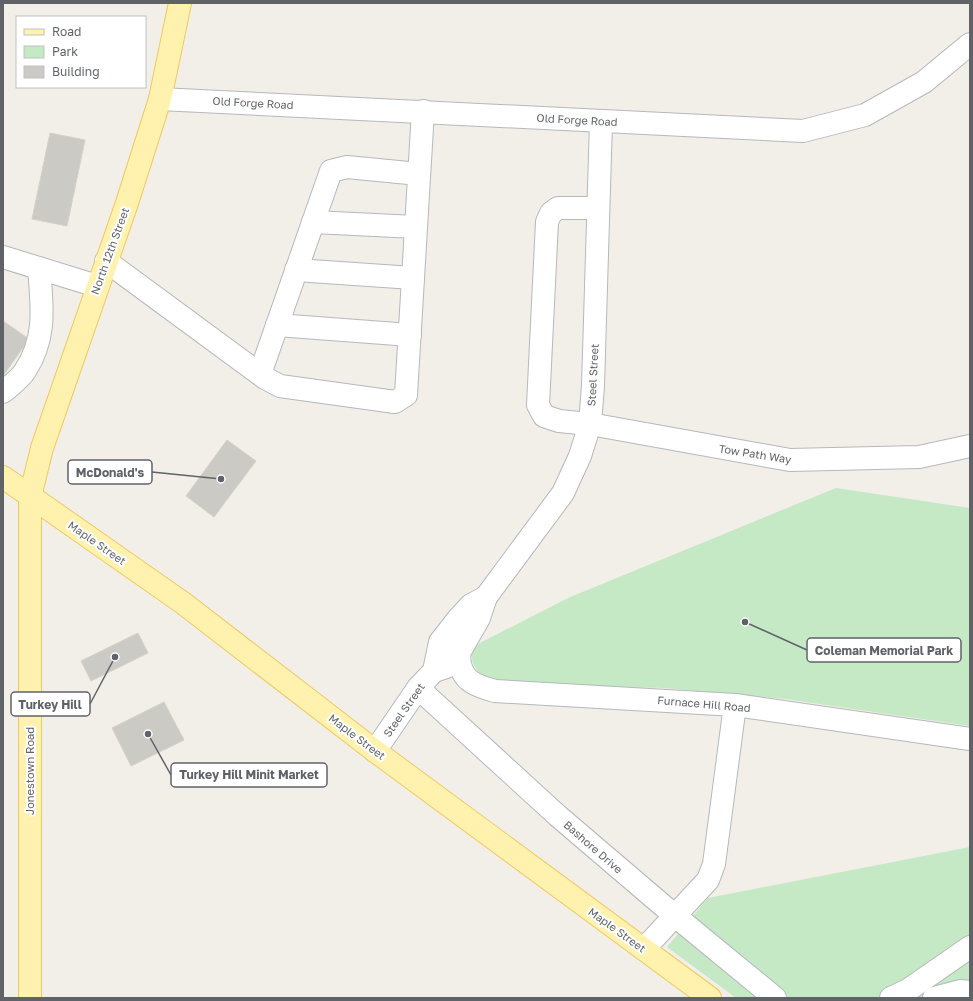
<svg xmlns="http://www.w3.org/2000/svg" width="973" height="1001" font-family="'Golos Text',sans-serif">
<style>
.green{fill:#c5e8c5}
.building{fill:#cccac5;stroke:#d6d1c6}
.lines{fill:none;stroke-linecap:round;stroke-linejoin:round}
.minor-casing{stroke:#b5b8bc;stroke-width:24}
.major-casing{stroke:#f2c960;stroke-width:24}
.minor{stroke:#fff;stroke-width:22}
.major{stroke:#fff2af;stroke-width:22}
.labels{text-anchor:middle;stroke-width:4;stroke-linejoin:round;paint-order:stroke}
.street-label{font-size:11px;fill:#5f6368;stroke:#fff}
.leader{fill:none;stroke:#5f6368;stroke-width:1.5}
.callout-dot{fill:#5f6368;stroke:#fff;stroke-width:1.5}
.callout{fill:#fff;stroke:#5f6368;stroke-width:1.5}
.callout-label{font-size:12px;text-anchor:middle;font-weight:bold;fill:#5f6368}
</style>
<rect width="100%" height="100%" fill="#f1efe8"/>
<g class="green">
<path d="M836,488L970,508V726L785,699L664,688L498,683C479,674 470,670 472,647L568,598Z"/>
<path d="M970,847V998H736L667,947L708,898Z"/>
</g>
<g class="building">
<path d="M50,133L85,140L67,226L32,219Z"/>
<path d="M3,321L29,339L3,376Z"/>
<path d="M227,440L256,461L214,517L186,496Z"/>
<path d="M138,633L148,653L91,681L81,661Z"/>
<path d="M164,702L184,740L131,766L112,728Z"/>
</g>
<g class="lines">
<g class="minor-casing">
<g id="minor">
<path d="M160,99L803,131L865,115L924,82L970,44"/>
<path d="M598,208H558L551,213L547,222L538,405L544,416L559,421L590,424L790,460L919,457L970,446"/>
<path d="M313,222L416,227"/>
<path d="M3,257L97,286"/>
<path d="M106,261L265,378L280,386L395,402L406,395L423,111"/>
<path d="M296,270L413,278"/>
<path d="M277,325L410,335"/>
<path d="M260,374L331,171L347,167L419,174"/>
<path d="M3,392C10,386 20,379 25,371C47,337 42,306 39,268"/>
<path d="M459,653C459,679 472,685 495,691L735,705L970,739"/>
<path d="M434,671L446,667L459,653L479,618L486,597L563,493L580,456L590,424L593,386L601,122"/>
<path d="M418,688L558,816L674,915L775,998"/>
<path d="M375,751L418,688L434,671L440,642L458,619L471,605L486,597"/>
<path d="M644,949L708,880L714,864L735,705"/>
<path d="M891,998L908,990L970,947"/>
<path d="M934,998L960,991L970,992"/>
</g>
</g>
<g class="major-casing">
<g id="major">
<path d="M3,477L183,603L375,751L710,998"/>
<path d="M30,998V497L42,448L127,203L160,99L180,3"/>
</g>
</g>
<use href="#minor" class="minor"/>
<use href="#major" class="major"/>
</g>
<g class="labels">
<g class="street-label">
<text transform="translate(253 103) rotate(3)" y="4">Old Forge Road</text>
<text transform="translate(577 120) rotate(3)" y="4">Old Forge Road</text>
<text transform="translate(110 251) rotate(-70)" y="4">North 12th Street</text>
<text transform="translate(593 375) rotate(-87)" y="4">Steel Street</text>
<text transform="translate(755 454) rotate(9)" y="4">Tow Path Way</text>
<text transform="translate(97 543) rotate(35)" y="4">Maple Street</text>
<text transform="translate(704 704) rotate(5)" y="4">Furnace Hill Road</text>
<text transform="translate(404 710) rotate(-55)" y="4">Steel Street</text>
<text transform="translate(357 737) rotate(37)" y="4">Maple Street</text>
<text transform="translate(30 771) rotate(-90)" y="4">Jonestown Road</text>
<text transform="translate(593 847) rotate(41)" y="4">Bashore Drive</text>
<text transform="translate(617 930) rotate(36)" y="4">Maple Street</text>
</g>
</g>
<path class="leader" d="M221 479L152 472M745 622L807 650M115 657L90 704M148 734L171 775"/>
<g class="callout-dot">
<circle cx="221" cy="479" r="4"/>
<circle cx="745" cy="622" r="4"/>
<circle cx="115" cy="657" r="4"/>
<circle cx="148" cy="734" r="4"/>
</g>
<g class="callout">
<rect x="68" y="460" width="84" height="24" rx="4"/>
<rect x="807" y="638" width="154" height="24" rx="4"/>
<rect x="11" y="692" width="79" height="24" rx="4"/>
<rect x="171" y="763" width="156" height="24" rx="4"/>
</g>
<g class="callout-label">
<text x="110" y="477">McDonald's</text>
<text x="884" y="655">Coleman Memorial Park</text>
<text x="50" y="709">Turkey Hill</text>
<text x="249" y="779">Turkey Hill Minit Market</text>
</g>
<rect width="973" height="1001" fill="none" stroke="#5f6368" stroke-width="8"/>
<rect x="16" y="16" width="130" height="72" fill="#ffffff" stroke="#bfc1c3"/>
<rect x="24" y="29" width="20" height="6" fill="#fff2af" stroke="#bfc1c3"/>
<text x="52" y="36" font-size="12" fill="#5f6368">Road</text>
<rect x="24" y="46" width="20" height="12" fill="#c5e8c5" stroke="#bfc1c3"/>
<text x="52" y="56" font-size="12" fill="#5f6368">Park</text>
<rect x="24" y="66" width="20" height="12" fill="#cccac5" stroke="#bfc1c3"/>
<text x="52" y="76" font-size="12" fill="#5f6368">Building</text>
</svg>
